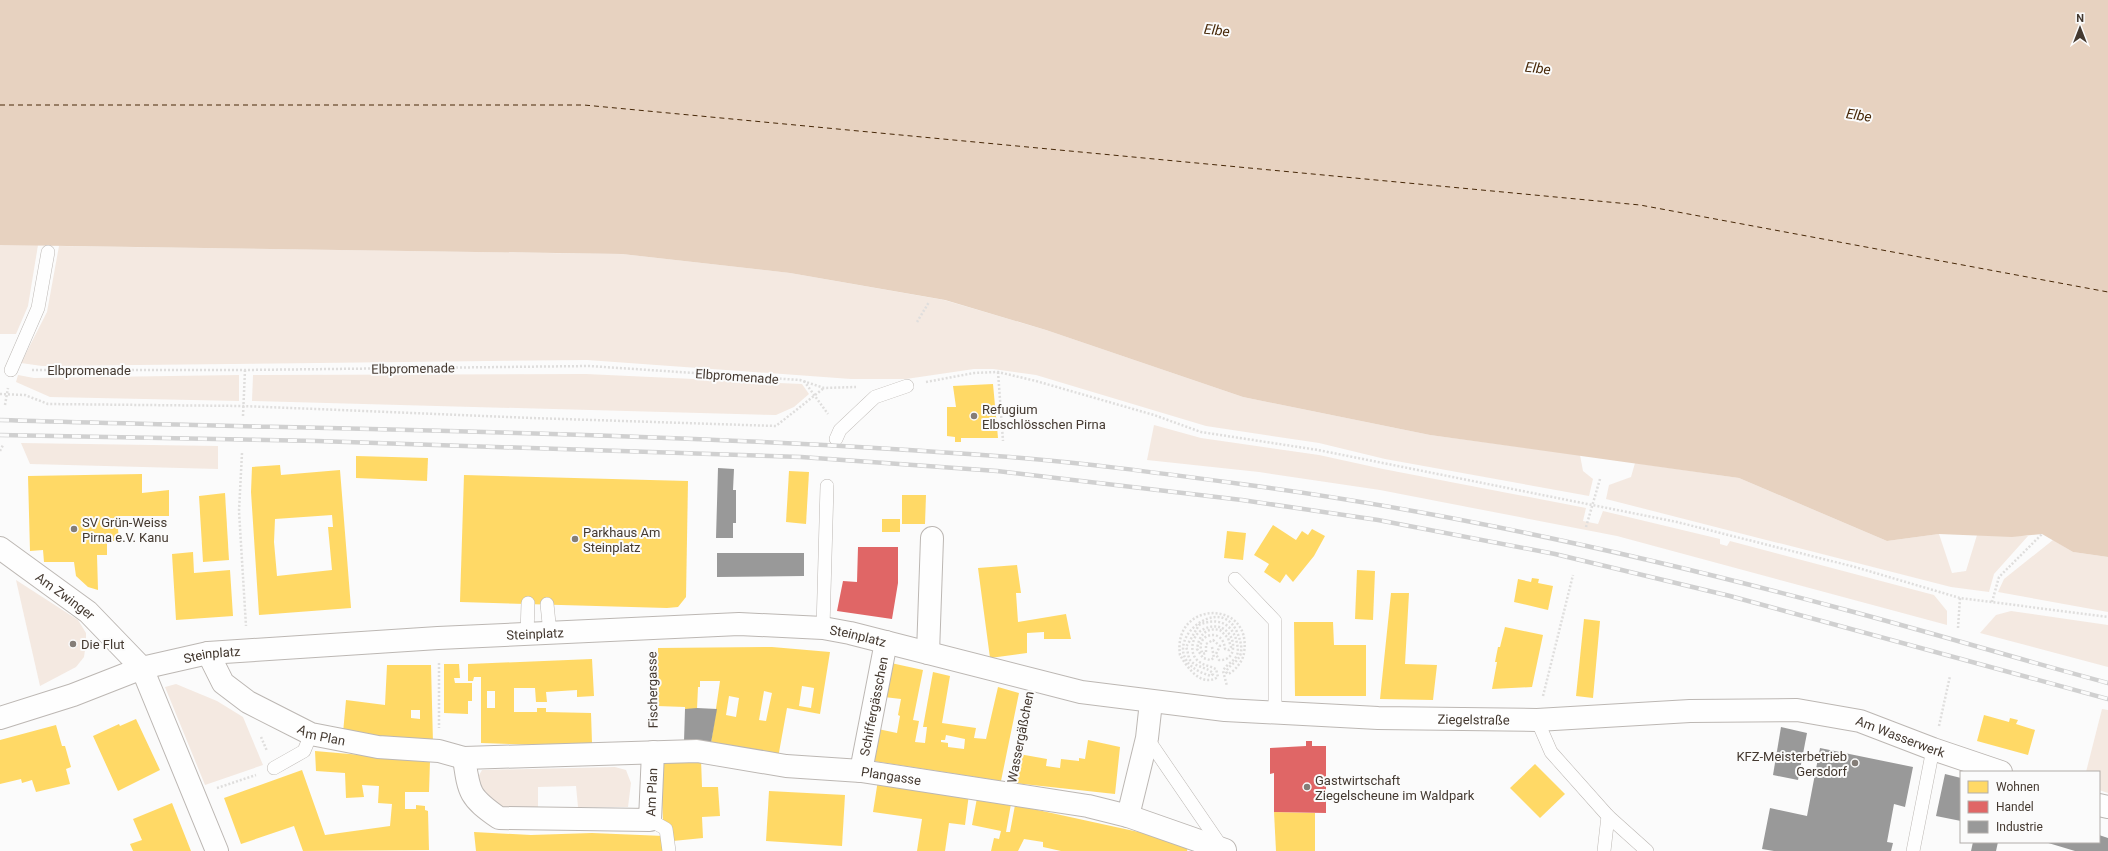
<svg xmlns="http://www.w3.org/2000/svg" width="2108" height="851" font-family="Roboto,sans-serif">
<style>
.green{fill:#f4e9e1}
.water{fill:#e7d2c0}
.homes{fill:#ffd966;fill-rule:evenodd}
.shops{fill:#e06666}
.industry{fill:#999}
.lines{fill:none;stroke-linecap:round;stroke-linejoin:round}
.ferry{stroke:#482909;stroke-width:1;stroke-dasharray:5 4;stroke-linecap:butt}
.lane-casing{stroke:#bcb7b3;stroke-width:14}
.street-casing{stroke:#bcb7b3;stroke-width:24}
.path{stroke:#dfdedd;stroke-width:2.5;stroke-dasharray:2 2;stroke-linecap:butt}
.lane{stroke:#fefefe;stroke-width:13}
.street{stroke:#fefefe;stroke-width:22}
.rail-casing{stroke:#d0d0d0;stroke-width:4.5}
.rail{stroke:#fbfbfb;stroke-width:3;stroke-dasharray:9;stroke-linecap:butt}
.poi-dot{fill:#847d77;stroke:#fbfbfb;stroke-width:1.5}
.labels{text-anchor:middle;stroke-width:4;stroke-linejoin:round;paint-order:stroke}
.street-label{font-size:13px;fill:#443930;stroke:#fbfbfb}
.poi-label{font-size:13px;fill:#443930;stroke:#fbfbfb;text-anchor:start}
.water-label{font-size:14px;font-style:italic;fill:#482909;stroke:#fbfbfb}
</style>
<rect width="100%" height="100%" fill="#fbfbfb"/>
<g class="green">
<path d="M0,245H38L28,306L16,334H0Z"/>
<path d="M59,246L622,254L790,273L944,300L1046,330L1243,397L1430,435L1580,455L1583,471L1593,479L1589,496L1385,459L1319,443L1206,426L1036,375L993,369H974L906,379H851L587,360L42,366L21,363L47,312Z"/>
<path d="M586,374L802,384L809,394L794,407L776,415L252,401L253,375Z"/>
<path d="M18,375L34,378L239,375V401L50,397L16,382Z"/>
<path d="M1154,425L1201,438L1319,455L1383,469L1586,508L1583,521L1598,524L1603,511L1720,539V544L1727,546L1730,541L1934,595L1947,611V625L1617,536L1380,490L1259,472L1147,460Z"/>
<path d="M21,443L218,446V469L30,464Z"/>
<path d="M1635,463L1739,478L1887,541L1939,534L1952,573L1966,571L1977,535L2028,536L1994,574L1989,592L1951,587L1606,499L1609,485L1631,477Z"/>
<path d="M2053,540L2073,552L2108,557V612L1998,592L2004,579Z"/>
<path d="M16,580L78,620L86,633V643L84,657L76,667L40,686Z"/>
<path d="M2011,611L2108,625V667L1980,633L1996,615Z"/>
<path d="M176,684L217,701L243,717L263,765L205,785L165,687Z"/>
<path d="M2102,709L2108,710V793L2099,790V772H2086Z"/>
<path d="M615,767L626,770L631,783L628,807H578L576,786L538,787V809L495,808L482,798L477,779L482,770Z"/>
</g>
<path class="water" d="M0,0H2108V557L2073,552L2042,534L2012,537L1939,534L1887,541L1739,478L1430,435L1243,397L1046,330L945,300L790,273L622,254L0,245Z"/>
<g class="homes">
<path d="M993,384L998,438H961V442H955V437L947,436V407H956L953,386Z"/>
<path d="M356,456L428,458L427,481L356,478Z"/>
<path d="M280,465L281,475L340,470L351,608L259,615L251,492L252,467ZM332,515L333,527H328L332,570L277,576L274,542L275,519Z"/>
<path d="M789,471L809,472L806,524L786,522Z"/>
<path d="M142,474V493L169,490V516H117L119,541H107V555H97L98,590L88,587L76,576L74,562H44L43,550L30,551L28,476Z"/>
<path d="M464,475L688,481L686,597L678,607L667,608L460,602Z"/>
<path d="M225,493L229,560L203,562L199,496Z"/>
<path d="M902,495H926L925,524H902Z"/>
<rect x="882" y="519" width="18" height="13"/>
<path d="M1273,525L1296,540L1302,531L1308,535L1312,529L1325,536L1314,556L1293,582L1286,574L1280,583L1264,572L1269,564L1254,555Z"/>
<path d="M1227,531L1246,533L1243,560L1224,558Z"/>
<path d="M193,552L194,573L230,570L233,616L176,620L172,554Z"/>
<path d="M1017,565L1021,593H1016L1018,622L1066,614L1071,639H1044V632L1027,633V653L990,658L978,568Z"/>
<path d="M1357,570L1375,571L1373,620L1355,619Z"/>
<path d="M1532,578L1539,579L1538,583L1553,586L1548,610L1514,602L1518,579L1531,582Z"/>
<path d="M1391,593H1409L1405,664L1437,665L1433,700L1380,699Z"/>
<path d="M1584,619L1600,621L1593,698L1576,696Z"/>
<path d="M1294,622H1333L1334,645H1366V696H1295Z"/>
<path d="M1505,627L1543,635L1532,687L1492,689L1497,662H1495L1498,647H1500Z"/>
<path d="M772,647L830,652L820,714L787,708L778,758L711,743L720,681H700V687H698L697,709H685V707L657,706L658,648ZM802,686L814,688L811,708L799,706ZM764,691L772,693L766,721L759,720ZM729,696L739,698L736,717L726,715Z"/>
<path d="M592,659L594,696L577,697V690L546,692L547,702H536L535,688H514V712H537V708H546V712L591,713L592,743L537,745L481,743V677H474L473,681H468V664ZM487,691H495V708H487Z"/>
<path d="M891,663L923,670L913,720L919,721L915,742L925,743L927,727H923L933,672L950,676L942,723L976,728L974,738L986,739L998,687L1019,693L1001,781L873,761L878,729L897,733L900,716L898,715L901,699L884,697ZM946,735L965,739L964,749L948,747V743L941,742V740H945Z"/>
<path d="M444,664H459L460,678H454L455,683H472V701H468V714L444,713Z"/>
<path d="M387,665H431L433,743L343,733L346,700L385,705ZM411,710H420V719L411,718Z"/>
<path d="M1984,715L2009,722L2010,718L2018,720L2016,724L2035,730L2028,755L1977,741Z"/>
<path d="M136,719L160,770L118,791L93,736L119,724L120,726Z"/>
<path d="M56,725L62,746H65L71,767L66,769L70,784L36,792L32,780L22,783L21,779L0,784V740Z"/>
<path d="M1088,740L1120,747L1115,794L1014,783L1019,754L1047,759L1046,766L1060,768L1061,759L1079,761V758L1085,759Z"/>
<path d="M315,751L430,761L429,792H405V809H416V805L425,806V810L428,811L429,850L303,851L294,826L241,844L224,798L302,770L325,835L390,826L392,804L378,803L379,786L362,785L364,797L346,798L345,773L316,771Z"/>
<path d="M660,757L701,759L702,787H718L720,816L702,817L703,838L673,841L663,820Z"/>
<path d="M1535,764L1565,794L1540,818L1510,788Z"/>
<path d="M878,780L969,794L965,825L949,823L945,851H917L922,819L873,812Z"/>
<path d="M769,791L845,795L842,846L766,841Z"/>
<path d="M977,798L1011,804L1006,832H1010L1015,805L1189,843L1187,851H1061L1043,847V842L1024,839L1018,851H991L994,838L999,839L1001,831L972,825Z"/>
<path d="M172,803L191,851H133L130,844L142,840L133,819Z"/>
<path d="M1274,812L1315,813V851H1276Z"/>
<path d="M474,832L531,835L592,833L664,836V851H476Z"/>
</g>
<g class="shops">
<path d="M858,547H898V583L892,619L837,611L843,581L857,582Z"/>
<path d="M1306,741H1312V746H1326V813L1274,812V773L1270,774V748L1306,746Z"/>
</g>
<g class="industry">
<path d="M718,468L734,469L733,490H736V523H733V538H716Z"/>
<path d="M717,553H804V576L717,577Z"/>
<path d="M697,708L717,709L711,743L684,742L685,709Z"/>
<path d="M1781,727L1807,733L1798,780L1773,775Z"/>
<path d="M1820,748L1913,767L1905,807L1894,804L1887,842L1893,843L1891,851H1774L1762,849L1770,808L1807,816Z"/>
<path d="M1945,774L1961,778V821L1936,816Z"/>
<path d="M2099,835L2108,838V851H2075L2045,842H2099Z"/>
<path d="M1973,842H1998L1996,851H1971Z"/>
</g>
<g class="lines">
<path class="ferry" d="M0,105H584L1640,205L2108,292"/>
<g class="lane-casing">
<g id="lane">
<path d="M11,370L38,308L48,252"/>
<path d="M836,439L840,430L875,397L907,386"/>
<path d="M1235,579L1275,621V714"/>
<path d="M547,604L550,633"/>
<path d="M823,628L827,486"/>
<path d="M527,635L528,603"/>
<path d="M1537,720L1551,752L1608,816L1647,851"/>
<path d="M1147,738L1223,849"/>
<path d="M274,768L304,751L311,734"/>
<path d="M650,820L666,829L669,851"/>
<path d="M1604,851L1608,816"/>
<path d="M1913,851L1933,749"/>
</g>
</g>
<g class="street-casing">
<g id="street">
<path id="s1" d="M0,548L88,612L142,668L217,851"/>
<path id="s2" d="M208,653L223,683L248,702L311,734L378,747L439,751L464,758L697,751L786,766L861,771L1088,806L1128,816L1225,850"/>
<path d="M928,653L932,538"/>
<path id="s3" d="M0,718L73,695L142,668L208,653L438,638L739,624L823,628L850,633L1081,692L1225,710L1378,718L1537,720L1690,711L1797,710L1860,721L1933,749L2001,772"/>
<path id="s4" d="M464,758C469,793 469,797 499,818L650,820L653,752"/>
<path id="s5" d="M861,771L886,642"/>
<path d="M2099,805L2108,807"/>
<path d="M1128,816L1147,738L1151,702"/>
</g>
</g>
<g class="path">
<path d="M917,322L929,302"/>
<path d="M32,370H245L589,366L800,380L824,388L856,387"/>
<path d="M998,372L1003,441"/>
<path d="M804,381L828,414"/>
<path d="M926,382L974,373L998,372L1036,381L1154,415L1201,432L1318,450L1677,522L1855,567L1960,598L2108,617"/>
<path d="M0,394L25,395L48,404L243,406L532,418L776,426L824,388"/>
<path d="M5,405L8,388"/>
<path d="M243,416L245,370"/>
<path d="M0,451L3,445"/>
<path d="M242,453L239,511L246,626"/>
<path d="M1586,527L1600,479"/>
<path d="M1992,602L1999,577L2042,534"/>
<path d="M1958,628L1960,598"/>
<path d="M1212,647L1214,658L1210,660L1203,658L1197,649C1199,636 1205,627 1220,630L1228,638L1231,647L1229,650L1225,649C1223,625 1192,635 1203,654L1206,653V644L1213,640L1220,646L1216,654L1219,660C1244,662 1234,615 1204,629C1193,633 1188,651 1197,660C1202,665 1210,666 1216,669L1218,677C1201,688 1187,667 1180,655C1172,600 1253,599 1244,653C1243,661 1235,671 1228,674L1226,672C1229,664 1238,663 1241,653C1242,645 1240,639 1237,632C1218,587 1143,656 1211,676L1213,674C1209,667 1196,668 1190,660C1188,657 1188,651 1186,647L1199,625C1215,618 1230,621 1236,639C1237,644 1239,650 1237,655C1234,662 1226,664 1223,671L1227,686"/>
<path d="M651,652L652,729"/>
<path d="M439,663V728"/>
<path d="M1543,696L1573,575"/>
<path d="M1939,726L1950,676"/>
<path d="M261,737L267,751"/>
<path d="M1014,770L1026,703"/>
<path d="M217,788L256,775"/>
</g>
<use href="#lane" class="lane"/>
<use href="#street" class="street"/>
<g class="rail-casing">
<g id="rail">
<path d="M0,420C332,430 665,431 996,456C1078,462 1160,473 1241,484C1447,511 1650,557 1850,611C1936,634 2022,660 2108,683"/>
<path d="M0,435L317,441L801,457L997,471L1242,500L1378,520L1555,554L1730,596L2108,699"/>
</g>
</g>
<use href="#rail" class="rail"/>
</g>
<g class="poi-dot">
<circle cx="974" cy="416" r="4"/>
<circle cx="74" cy="529" r="4"/>
<circle cx="575" cy="539" r="4"/>
<circle cx="73" cy="644" r="4"/>
<circle cx="1855" cy="763" r="4"/>
<circle cx="1307" cy="787" r="4"/>
</g>
<g class="labels">
<g class="street-label">
<text transform="translate(413 368) rotate(-1)" y="5">Elbpromenade</text>
<text x="89" y="375">Elbpromenade</text>
<text transform="translate(737 376) rotate(4)" y="5">Elbpromenade</text>
<text dy="5" stroke="none"><textPath href="#s1" startOffset="81">Am Zwinger</textPath></text>
<text dy="5" stroke="none"><textPath href="#s3" startOffset="546">Steinplatz</textPath></text>
<text dy="5" stroke="none"><textPath href="#s3" startOffset="870">Steinplatz</textPath></text>
<text dy="5" stroke="none"><textPath href="#s3" startOffset="222">Steinplatz</textPath></text>
<text transform="translate(652 690) rotate(-91)" y="5">Fischergasse</text>
<text dy="5" stroke="none"><textPath href="#s5" startOffset="66">Schiffergässchen</textPath></text>
<text dy="5" stroke="none"><textPath href="#s3" startOffset="1494">Ziegelstraße</textPath></text>
<text dy="5" stroke="none"><textPath href="#s2" startOffset="146">Am Plan</textPath></text>
<text transform="translate(1020 737) rotate(-79)" y="5">Wassergäßchen</text>
<text dy="5" stroke="none"><textPath href="#s3" startOffset="1925">Am Wasserwerk</textPath></text>
<text dy="5" stroke="none"><textPath href="#s2" startOffset="720">Plangasse</textPath></text>
<text dy="5" stroke="none"><textPath href="#s4" startOffset="252">Am Plan</textPath></text>
</g>
<g class="poi-label">
<text x="982" y="414">Refugium<tspan x="982" dy="15">Elbschlösschen Pirna</tspan></text>
<text x="82" y="527">SV Grün-Weiss<tspan x="82" dy="15">Pirna e.V. Kanu</tspan></text>
<text x="583" y="537">Parkhaus Am<tspan x="583" dy="15">Steinplatz</tspan></text>
<text x="81" y="649">Die Flut</text>
<text x="1847" y="761" text-anchor="end">KFZ-Meisterbetrieb<tspan x="1847" dy="15">Gersdorf</tspan></text>
<text x="1315" y="785">Gastwirtschaft<tspan x="1315" dy="15">Ziegelscheune im Waldpark</tspan></text>
</g>
<g class="water-label">
<text transform="translate(1217 30) rotate(7)" y="5">Elbe</text>
<text transform="translate(1538 68) rotate(7)" y="5">Elbe</text>
<text transform="translate(1859 115) rotate(9)" y="5">Elbe</text>
</g>
</g>
<rect x="1960" y="771" width="140" height="72" fill="#fbfbfb" stroke="#b2adaa"/>
<rect x="1968" y="781" width="20" height="12" fill="#ffd966" stroke="#b2adaa"/>
<text x="1996" y="791" font-size="12" fill="#443930">Wohnen</text>
<rect x="1968" y="801" width="20" height="12" fill="#e06666" stroke="#b2adaa"/>
<text x="1996" y="811" font-size="12" fill="#443930">Handel</text>
<rect x="1968" y="821" width="20" height="12" fill="#999999" stroke="#b2adaa"/>
<text x="1996" y="831" font-size="12" fill="#443930">Industrie</text>
<g transform="translate(2080 28)" stroke="#fbfbfb" stroke-width="3" paint-order="stroke">
<path d="M0-3L7 15L0 10L-7 15Z" fill="#443930"/>
<text y="-6" font-size="11" font-weight="bold" text-anchor="middle" fill="#443930">N</text>
</g>
</svg>
